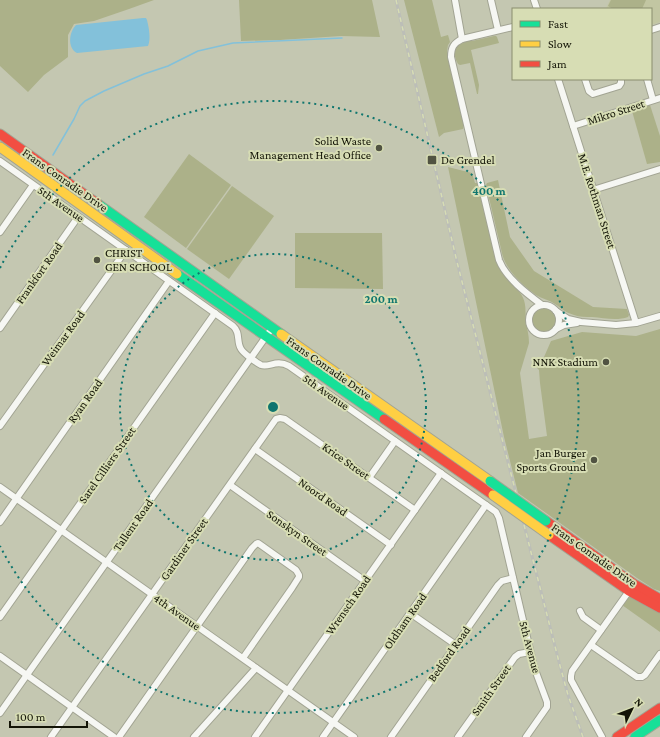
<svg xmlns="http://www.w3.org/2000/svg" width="660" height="737" font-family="'Crimson Pro',serif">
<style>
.built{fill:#c2c6a2}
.green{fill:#acb189}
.water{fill:#83c1da}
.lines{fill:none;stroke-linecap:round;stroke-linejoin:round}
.stream{stroke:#83c1da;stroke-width:1.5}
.street-casing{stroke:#a2a493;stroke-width:8}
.fast-casing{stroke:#a2a493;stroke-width:11}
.slow-casing{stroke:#a2a493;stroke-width:11}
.jam-casing{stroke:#a2a493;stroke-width:11}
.street{stroke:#f6f7f3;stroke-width:6}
.fast{stroke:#16e098;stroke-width:9}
.slow{stroke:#ffcf43;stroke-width:9}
.jam{stroke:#f24e42;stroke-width:9}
.rail-casing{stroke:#bcbeb7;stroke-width:3}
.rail{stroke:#d7ddb4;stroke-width:1.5;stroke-dasharray:4.5;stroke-linecap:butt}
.fast-bridge-casing{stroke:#a2a493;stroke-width:11;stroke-linecap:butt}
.slow-bridge-casing{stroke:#a2a493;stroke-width:11;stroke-linecap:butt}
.fast-bridge{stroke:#16e098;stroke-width:9}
.slow-bridge{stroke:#ffcf43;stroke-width:9}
.ring{fill:none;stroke:#0f766e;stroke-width:2;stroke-dasharray:2 4}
.poi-dot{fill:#515342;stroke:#d7ddb4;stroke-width:1.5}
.labels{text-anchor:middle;stroke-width:4;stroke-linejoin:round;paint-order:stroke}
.street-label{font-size:12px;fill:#131406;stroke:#d7ddb4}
.poi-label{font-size:12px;fill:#131406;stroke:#d7ddb4;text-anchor:end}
.centre{fill:#0f766e;stroke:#d7ddb4;stroke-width:2}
.ring-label{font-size:12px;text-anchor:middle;font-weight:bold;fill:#0f766e;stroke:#d7ddb4;stroke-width:4;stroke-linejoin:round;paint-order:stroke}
</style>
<rect width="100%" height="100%" fill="#c4c7b1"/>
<path class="built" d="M610,0H660V22L651,25V9H606Z"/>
<g class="green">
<path d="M0,0H154L129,9L94,21L74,24L68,35V57L44,75L28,92L0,66Z"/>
<path d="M239,0H372L380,37L341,36L280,40L241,41Z"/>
<path d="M404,0H432L441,37L448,35L450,42L448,45L447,51L464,125L463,129L444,133L439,137Z"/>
<path d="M611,0H646L642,9H613L608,6Z"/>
<path d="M494,36H496L497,37L499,43L471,50L479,85L478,94H477L470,63L460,65L458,64C450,49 458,43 472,40V41Z"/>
<path d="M650,105L660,136V162L647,164L632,111Z"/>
<path d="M189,154L231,185L186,248L144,217Z"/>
<path d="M448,167L472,173L475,183H477L498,265C503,277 514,284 521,294C527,303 525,312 526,321C527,329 529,335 529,343L520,373L529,439L547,436L540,383L539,370L537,368L539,362L544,357L551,341L582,332L636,336L660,329V591L654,589L637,578L518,493L504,437Z"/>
<path d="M498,180L510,237L534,271L593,307L627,309L629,315L628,317C617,321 604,318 592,317C586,317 579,317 574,315C564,312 563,309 555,304C550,300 542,299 536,295C523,286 505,269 502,253L486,185L487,183Z"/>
<path d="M232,186L274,216L229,279L187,249Z"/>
<path d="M295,233H382L383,289L295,288Z"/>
<circle cx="544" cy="320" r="12"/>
<path d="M631,597L660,612V632L622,605L627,598Z"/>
</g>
<path class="water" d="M143,18H146L147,20C149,28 151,39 148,46L77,53C67,48 69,32 76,25Z"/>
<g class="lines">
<path class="stream" d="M53,155L74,119L80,106L85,101L104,91L144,74L168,66L198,51L233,43L342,38"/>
<g class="street-casing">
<g id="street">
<path d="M455,0L462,39"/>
<path d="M491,0L498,30"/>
<path d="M534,0L537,9"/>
<path d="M513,27L462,39C454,43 451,47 451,57L499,260C506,278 526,293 542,305"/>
<path d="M651,30L660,27"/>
<path d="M558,79L636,323"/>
<path d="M585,79L589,91L593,94L619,86L621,83V79"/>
<path d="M647,79L653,100"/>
<path d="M573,126L660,98"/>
<path d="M0,161L233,326C241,333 236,341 241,349C243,353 257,363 261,365C269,368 276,359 289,366L496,512L499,518L534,667L547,702V707L526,737"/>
<path d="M593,190L660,169"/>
<path d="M0,232L33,185"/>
<circle cx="544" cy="320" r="15"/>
<path d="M556,311L568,319L581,322L616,325L636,323L660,316"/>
<path d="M0,328L78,217"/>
<path d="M556,329L564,325L577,323"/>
<path d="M0,426L126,250"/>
<path d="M255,449L391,545"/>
<path d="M369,478L395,441"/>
<path d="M230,485L365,581"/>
<path d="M0,487L354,737"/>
<path d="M0,522L169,281"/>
<path d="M580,611L583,617L601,630"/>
<path d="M410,613L456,645"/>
<path d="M0,617L215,313"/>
<path d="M591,645L637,677H642L645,675L660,654"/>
<path d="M0,656L114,737"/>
<path d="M0,713L272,328"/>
<path d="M51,737L276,419L280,418L285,419L415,510"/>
<path d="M119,737L252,548L256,544L258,543L296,570L299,575V577L292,588L243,658"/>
<path d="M194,737L256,668"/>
<path d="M255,737L441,473"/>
<path d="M323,737L486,505"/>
<path d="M391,737L498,585L502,581L513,578"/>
<path d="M458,737L515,657L519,654L530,652"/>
<path d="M602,737L571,680V676L572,671L629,591"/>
</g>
</g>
<g class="fast-casing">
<g id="fast">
<path d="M98,204L281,334"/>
<path d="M177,274L384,419"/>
<path d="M635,737L660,720"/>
</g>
</g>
<g class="slow-casing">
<g id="slow">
<path d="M0,147L177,274"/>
<path d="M281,334L490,481"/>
</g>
</g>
<g class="jam-casing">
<g id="jam">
<path d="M0,134L98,204"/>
<path d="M384,419L493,495"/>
<path d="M546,521L634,584L660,599"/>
<path d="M549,535L629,591L660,608"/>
<path d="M617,737L660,708"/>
</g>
</g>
<use href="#street" class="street"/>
<use href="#fast" class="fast"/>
<use href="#slow" class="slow"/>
<use href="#jam" class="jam"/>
<g class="rail-casing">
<path id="rail" d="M396,0L457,262L559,662L568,695L583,737"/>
</g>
<use href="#rail" class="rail"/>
<g class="fast-bridge-casing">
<path id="fast-bridge" d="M490,481L546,521"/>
</g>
<g class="slow-bridge-casing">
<path id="slow-bridge" d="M493,495L549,535"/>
</g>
<use href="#fast-bridge" class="fast-bridge"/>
<use href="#slow-bridge" class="slow-bridge"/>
</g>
<g class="ring">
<circle cx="273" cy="407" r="153"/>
<path d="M0 268A306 306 0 1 1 0 546"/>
</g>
<g class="poi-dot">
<circle cx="379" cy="148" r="4"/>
<rect x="427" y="155" width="10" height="10" rx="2"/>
<circle cx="97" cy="260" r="4"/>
<circle cx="606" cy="362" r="4"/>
<circle cx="594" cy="460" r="4"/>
</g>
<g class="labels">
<g class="street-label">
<text transform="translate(616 112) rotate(-18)" y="4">Mikro Street</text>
<text transform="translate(65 180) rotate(35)" y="4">Frans Conradie Drive</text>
<text transform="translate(597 201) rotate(72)" y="4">M.E. Rothman Street</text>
<text transform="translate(61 204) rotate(35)" y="4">5th Avenue</text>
<text transform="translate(39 273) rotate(-55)" y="4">Frankfort Road</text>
<text transform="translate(63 338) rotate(-54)" y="4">Weimar Road</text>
<text transform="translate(329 368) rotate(35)" y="4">Frans Conradie Drive</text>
<text transform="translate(326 392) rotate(35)" y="4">5th Avenue</text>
<text transform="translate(85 401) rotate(-55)" y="4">Ryan Road</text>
<text transform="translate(346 461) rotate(35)" y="4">Krice Street</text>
<text transform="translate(107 465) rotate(-55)" y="4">Sarel Cilliers Street</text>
<text transform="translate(323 497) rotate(35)" y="4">Noord Road</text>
<text transform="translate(133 525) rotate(-55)" y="4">Tallent Road</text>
<text transform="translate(297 533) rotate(35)" y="4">Sonskyn Street</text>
<text transform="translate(184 549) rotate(-55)" y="4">Gardiner Street</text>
<text transform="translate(594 555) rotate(35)" y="4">Frans Conradie Drive</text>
<text transform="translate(348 605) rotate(-55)" y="4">Wrensch Road</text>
<text transform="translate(177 612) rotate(35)" y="4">4th Avenue</text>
<text transform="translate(405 621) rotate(-55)" y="4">Oldham Road</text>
<text transform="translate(530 647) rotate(75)" y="4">5th Avenue</text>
<text transform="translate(449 654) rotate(-55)" y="4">Bedford Road</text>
<text transform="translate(491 690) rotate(-55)" y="4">Smith Street</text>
</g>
<g class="poi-label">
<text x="371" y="145">Solid Waste<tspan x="371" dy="14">Management Head Office</tspan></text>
<text x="441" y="164" text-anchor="start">De Grendel</text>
<text x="105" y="257" text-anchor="start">CHRIST<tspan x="105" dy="14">GEN SCHOOL</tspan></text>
<text x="598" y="366">NNK Stadium</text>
<text x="586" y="457">Jan Burger<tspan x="586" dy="14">Sports Ground</tspan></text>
</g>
</g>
<circle cx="273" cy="407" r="6" class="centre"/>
<g class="ring-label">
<text x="489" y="195">400 m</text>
<text x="381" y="303">200 m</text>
</g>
<rect x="512" y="8" width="140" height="72" fill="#d7ddb4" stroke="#898d6e"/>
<rect x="520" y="21" width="20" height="6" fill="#16e098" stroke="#898d6e"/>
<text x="548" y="28" font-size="12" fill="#131406">Fast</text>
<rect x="520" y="41" width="20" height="6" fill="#ffcf43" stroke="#898d6e"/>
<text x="548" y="48" font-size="12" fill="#131406">Slow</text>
<rect x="520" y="61" width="20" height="6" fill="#f24e42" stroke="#898d6e"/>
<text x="548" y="68" font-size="12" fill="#131406">Jam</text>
<g transform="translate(632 709) rotate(47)" stroke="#d7ddb4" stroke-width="3" paint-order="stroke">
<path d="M0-3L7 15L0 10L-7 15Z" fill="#131406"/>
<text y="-6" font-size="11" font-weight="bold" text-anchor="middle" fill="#131406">N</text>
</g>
<path d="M10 721v6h77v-6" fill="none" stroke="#131406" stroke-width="2"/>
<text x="16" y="721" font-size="12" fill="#131406" stroke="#d7ddb4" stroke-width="3" paint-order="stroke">100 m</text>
</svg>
